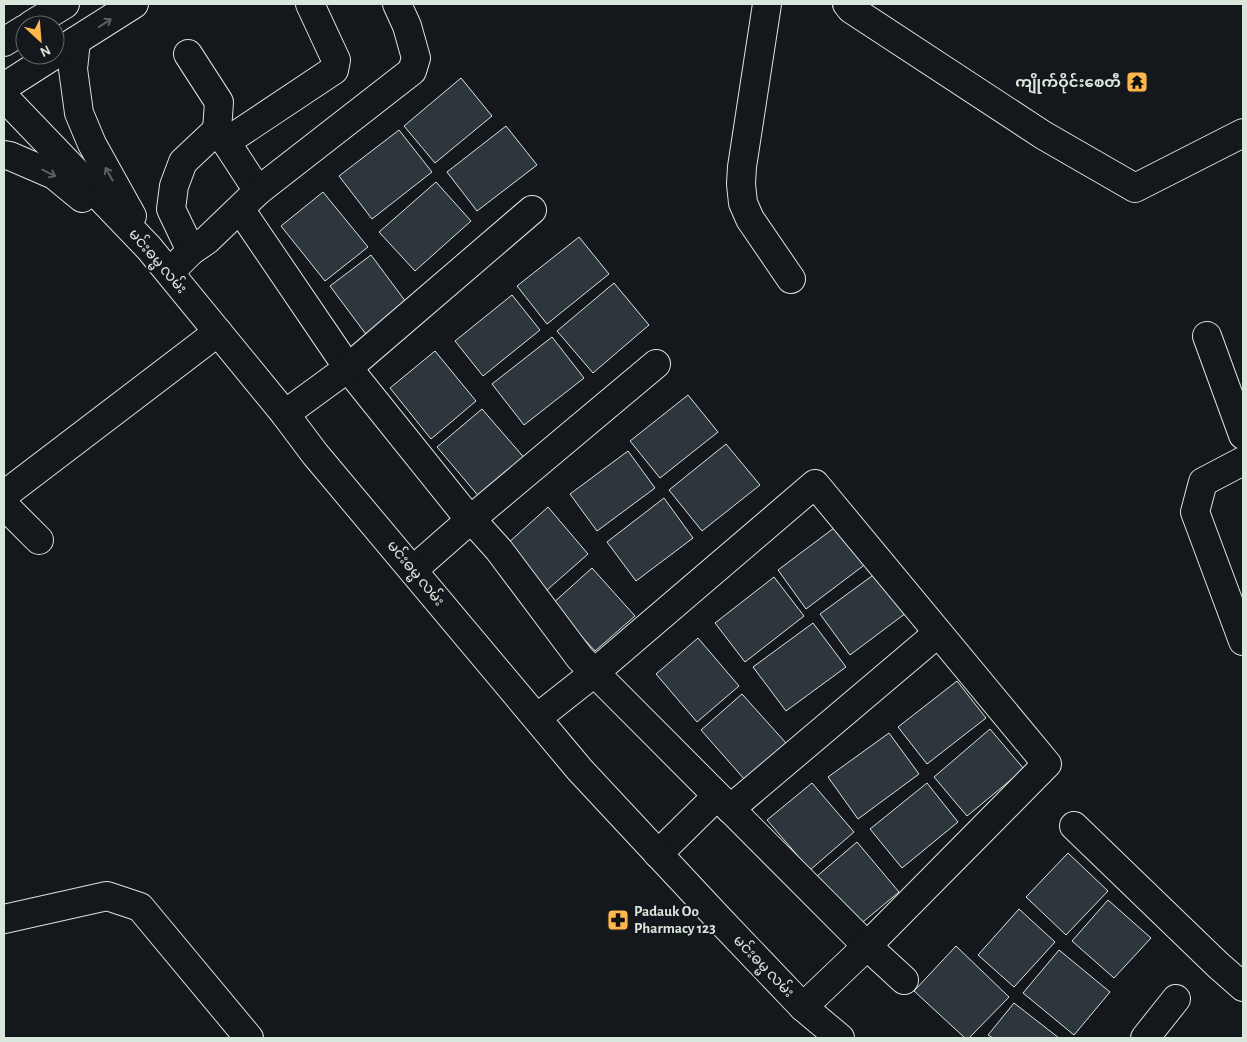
<svg xmlns="http://www.w3.org/2000/svg" width="1247" height="1042" font-family="'Alegreya Sans','Noto Sans Myanmar',sans-serif">
<style>
.building{fill:#2c363c;stroke:#d8e6dc}
.lines{fill:none;stroke-linecap:round;stroke-linejoin:round}
.minor-casing{stroke:#d8e6dc;stroke-width:30}
.major-casing{stroke:#d8e6dc;stroke-width:30}
.minor{stroke:#14181c;stroke-width:28}
.major{stroke:#14181c;stroke-width:28}
.oneway{stroke:#59605f}
.labels{text-anchor:middle;stroke-width:4;stroke-linejoin:round;paint-order:stroke}
.poi-label{font-size:15px;font-weight:bold;fill:#d8e6dc;stroke:#14181c;text-anchor:end}
.street-label{font-size:15px;fill:#d8e6dc;stroke:#14181c}
</style>
<rect width="100%" height="100%" fill="#14181c"/>
<g class="building">
<path d="M461,78L492,116L435,163L404,126Z"/>
<path d="M506,126L537,165L477,211L447,172Z"/>
<path d="M399,130L432,172L372,219L339,176Z"/>
<path d="M436,182L471,221L415,271L379,232Z"/>
<path d="M323,192L368,247L325,281L281,226Z"/>
<path d="M579,237L609,274L547,324L517,286Z"/>
<path d="M371,255L412,310L371,341L330,286Z"/>
<path d="M614,283L649,325L593,373L557,331Z"/>
<path d="M512,295L540,330L483,376L455,341Z"/>
<path d="M552,337L584,378L524,425L492,384Z"/>
<path d="M435,351L476,401L431,439L390,388Z"/>
<path d="M688,395L718,432L660,478L630,441Z"/>
<path d="M482,409L527,461L481,499L437,447Z"/>
<path d="M726,444L760,485L702,531L669,490Z"/>
<path d="M628,451L655,488L597,531L570,494Z"/>
<path d="M664,498L693,538L636,581L607,542Z"/>
<path d="M548,507L588,554L547,590L507,544Z"/>
<path d="M838,525L867,563L806,609L778,570Z"/>
<path d="M592,568L635,616L595,651L552,604Z"/>
<path d="M876,573L906,613L850,655L820,614Z"/>
<path d="M774,577L804,616L745,662L715,623Z"/>
<path d="M813,623L846,667L786,711L753,667Z"/>
<path d="M698,638L739,686L697,722L656,674Z"/>
<path d="M957,681L986,718L927,764L898,727Z"/>
<path d="M742,694L786,743L745,780L701,730Z"/>
<path d="M990,729L1024,769L967,816L934,777Z"/>
<path d="M889,733L919,774L858,819L828,777Z"/>
<path d="M812,783L854,832L810,870L767,820Z"/>
<path d="M927,783L958,822L902,868L870,829Z"/>
<path d="M857,842L899,892L858,926L816,877Z"/>
<path d="M1068,853L1108,891L1066,935L1026,897Z"/>
<path d="M1108,900L1151,938L1114,978L1072,941Z"/>
<path d="M1019,909L1055,942L1014,987L978,955Z"/>
<path d="M956,946L1009,997L969,1038H965L914,991Z"/>
<path d="M1059,950L1110,992L1074,1035L1023,993Z"/>
<path d="M1014,1003L1059,1038H993L988,1035Z"/>
</g>
<g class="lines">
<g class="minor-casing">
<g id="minor">
<path d="M767,4L742,167L741,184L743,203L750,219L791,279"/>
<path d="M847,4L851,9L1043,135L1135,188L1243,133"/>
<path d="M188,54L219,102L217,130L226,142L258,191"/>
<path d="M226,142L334,70L336,60L310,4"/>
<path d="M240,209L348,368L470,520L481,530L499,550L580,658L867,946L904,980"/>
<path d="M191,251L171,209L174,186L183,162L217,130"/>
<path d="M170,272L191,251L207,240L258,191L412,71L416,58L407,26L397,4"/>
<path d="M1207,336L1243,435"/>
<path d="M285,414L348,368L532,210"/>
<path d="M1243,461L1203,482L1195,512L1243,641"/>
<path d="M4,495L218,332"/>
<path d="M4,505L39,540"/>
<path d="M413,570L470,520L656,364"/>
<path d="M537,718L594,673L815,484L1047,764L867,946L803,1007"/>
<path d="M730,809L938,633"/>
<path d="M1074,826L1218,965L1243,987"/>
<path d="M658,854L717,796"/>
<path d="M4,919L107,896L140,907L249,1038"/>
<path d="M1145,1038L1176,999"/>
</g>
</g>
<g class="major-casing">
<g id="major">
<path d="M31,25L65,4"/>
<path d="M76,41L73,69L79,113L92,144L132,216"/>
<path d="M4,42L25,29"/>
<path d="M55,54L134,4"/>
<path d="M4,87L54,55"/>
<path d="M4,97L149,248L285,414L315,454L580,770L720,920L803,1007L840,1038"/>
<path d="M4,155L10,156L54,175L82,198"/>
</g>
</g>
<use href="#minor" class="minor"/>
<use href="#major" class="major"/>
</g>
<defs><path id="oneway-shaft" d="M-6 0H5M1.5-3L5.5 0L1.5 3" fill="none" stroke-width="1.6" stroke-linecap="round" stroke-linejoin="round" transform="scale(1.25)"/></defs>
<g class="oneway">
<use href="#oneway-shaft" transform="translate(105 23) rotate(-33)"/>
<use href="#oneway-shaft" transform="translate(49 173) rotate(26)"/>
<use href="#oneway-shaft" transform="translate(109 174) rotate(-119)"/>
</g>
<defs>
<g id="temple-square" transform="scale(1.125)"><rect x="-9" y="-9" width="18" height="18" rx="4" fill="#ffb74d" stroke="#14181c"/><path d="M0-6L5-2H3V0L6.5 2.5H4V6H1.5V3h-3V6H-4V2.5H-6.5L-3 0V-2H-5Z" fill="#111"/></g>
<g id="pharmacy-square" transform="scale(1.125)"><rect x="-9" y="-9" width="18" height="18" rx="4" fill="#ffb74d" stroke="#14181c"/><path d="M-2-6h4v4h4v4h-4v4h-4v-4h-4v-4h4Z" fill="#111"/></g>
</defs>
<g fill-rule="evenodd">
<use href="#temple-square" x="1137" y="82"/>
<use href="#pharmacy-square" x="618" y="920"/>
</g>
<g class="labels">
<g class="poi-label">
<text x="1121" y="87">ကျိုက်ဝိုင်းစေတီ</text>
<text x="634" y="916" text-anchor="start">Padauk Oo<tspan x="634" dy="17">Pharmacy 123</tspan></text>
</g>
<g class="street-label">
<text transform="translate(158 261) rotate(49)" y="5">မင်းဓမ္မ လမ်း</text>
<text transform="translate(416 573) rotate(50)" y="5">မင်းဓမ္မ လမ်း</text>
<text transform="translate(764 966) rotate(46)" y="5">မင်းဓမ္မ လမ်း</text>
</g>
</g>
<rect width="1247" height="1042" fill="none" stroke="#d8e6dc" stroke-width="10"/>
<g transform="translate(40 40) rotate(154)"><circle r="24" fill="#14181c" stroke="#626a69"/>
<path d="M0-4L9 19L0 12L-9 19Z" fill="#ffb74d"/>
<text y="-8" font-size="14" font-weight="bold" text-anchor="middle" fill="#d8e6dc">N</text>
</g>
</svg>
